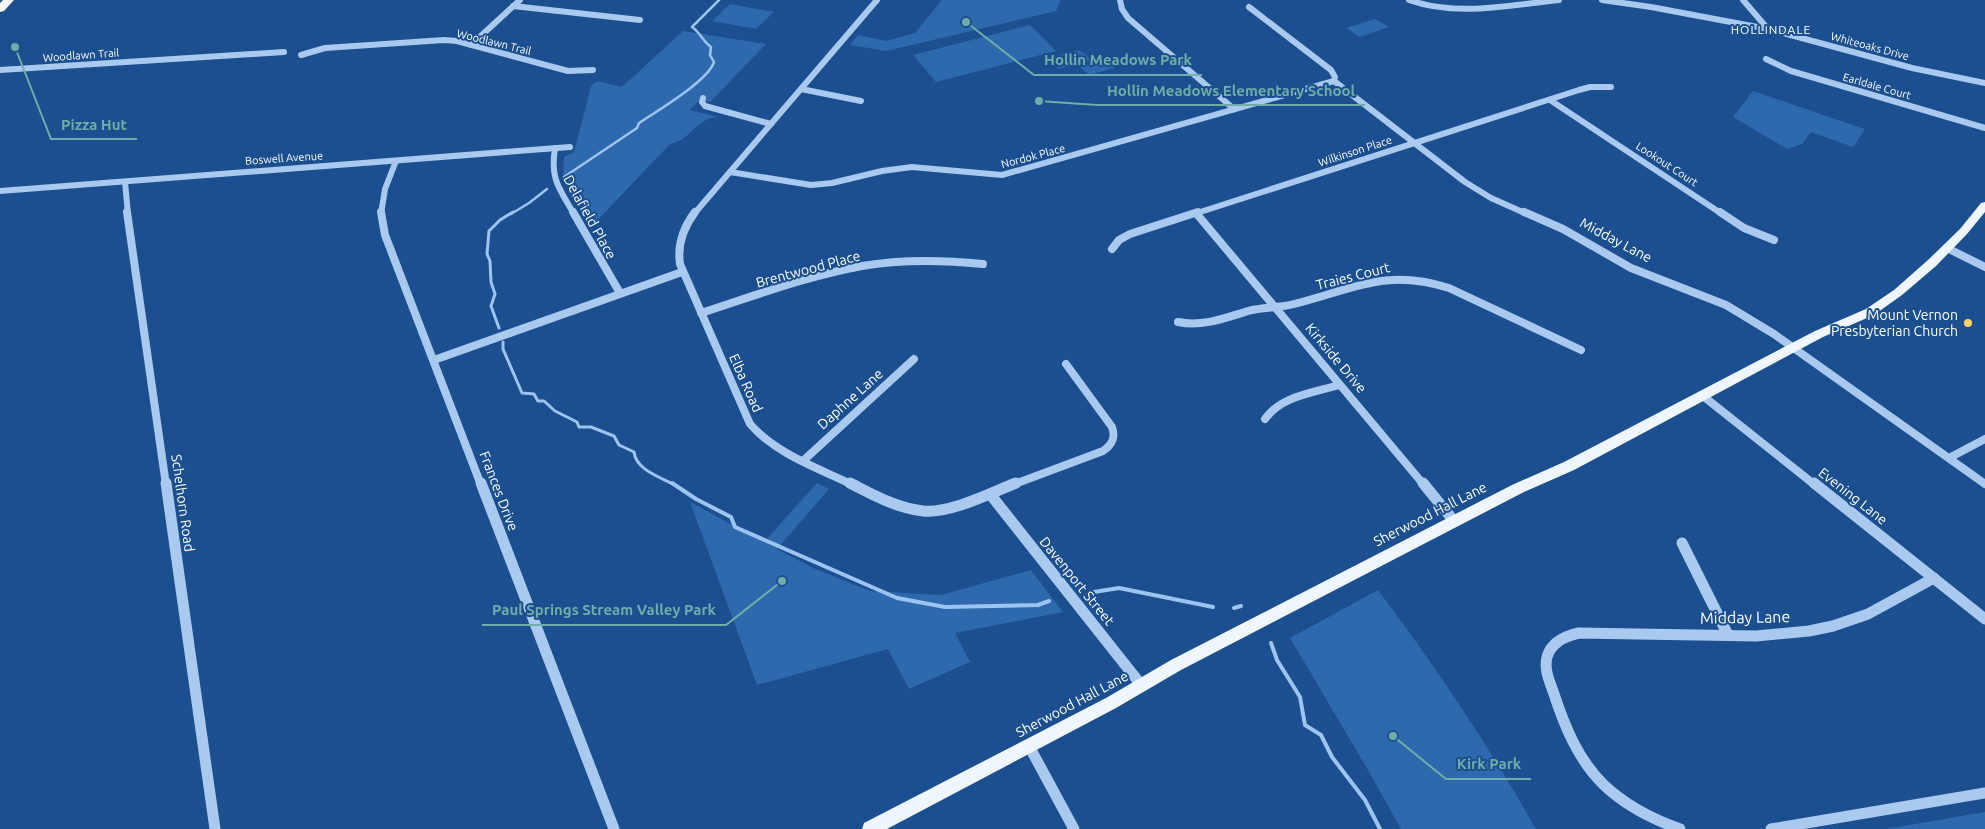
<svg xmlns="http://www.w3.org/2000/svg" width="1985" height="829" font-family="Ubuntu,sans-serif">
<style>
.green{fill:#2e69ad}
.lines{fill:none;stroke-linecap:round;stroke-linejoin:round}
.stream-far2{stroke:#9cc4f0;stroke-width:2.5}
.stream-far1{stroke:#9cc4f0;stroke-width:3}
.stream{stroke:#9cc4f0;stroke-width:4}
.minor-far2{stroke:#a9c9ee;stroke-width:6}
.minor-far1{stroke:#a9c9ee;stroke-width:8}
.minor{stroke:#a9c9ee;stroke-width:11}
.major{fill:#f0f6ff;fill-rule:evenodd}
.highway{fill:#fff;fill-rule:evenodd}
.poi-dot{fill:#ffd166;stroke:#1b4f8f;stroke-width:2}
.labels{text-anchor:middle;stroke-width:4;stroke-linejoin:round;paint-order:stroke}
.far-street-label{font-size:11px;fill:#fff;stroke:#1b4f8f}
.far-neighbourhood-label{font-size:12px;letter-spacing:1px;fill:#fff;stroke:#1b4f8f}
.street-label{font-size:14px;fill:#fff;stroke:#1b4f8f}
.poi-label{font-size:14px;fill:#fff;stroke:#1b4f8f;text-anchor:end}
.near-street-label{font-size:16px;fill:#fff;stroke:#1b4f8f}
.leader{fill:none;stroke:#6fada8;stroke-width:2}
.callout-dot{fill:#6fada8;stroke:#1b4f8f;stroke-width:2}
.callout-label{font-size:15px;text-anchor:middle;font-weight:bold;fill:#6fada8;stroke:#1b4f8f;stroke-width:4;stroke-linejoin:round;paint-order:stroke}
</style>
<rect width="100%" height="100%" fill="#1b4f8f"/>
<g class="green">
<path d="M942,0H1061L1056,11L886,51L850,45L858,35L886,41L915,33Z"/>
<path d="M730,4L774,12L756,29L712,21Z"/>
<path d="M1375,19L1389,27L1360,37L1346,28Z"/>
<path d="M1030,25L1056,51L936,82L913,55Z"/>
<path d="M683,31L766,44L710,102L700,100L689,110L718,117C696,118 690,141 670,144L591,227L567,186L563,174L564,157L574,152L591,86L597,81L622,87Z"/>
<path d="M1079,50L1092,60L1059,69L1048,58Z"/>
<path d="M1106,60L1115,68L1089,75L1080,67Z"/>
<path d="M1753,91L1865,129L1853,147L1811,132L1802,144L1787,149L1733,117Z"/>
<path d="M817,483L829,489L777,549L813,568L870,591L941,595L1031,570L1063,612L955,633L970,662L909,689L888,649L757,685L690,502L764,542Z"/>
<path d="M1378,590C1435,666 1489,746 1536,829H1401L1368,770L1290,638Z"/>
<path d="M1985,812V829H1886Z"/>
</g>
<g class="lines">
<g class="stream-far2">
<path d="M564,177L637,128L639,123C657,111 708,81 714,62L710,55L711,47C703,42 701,33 692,27L719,0"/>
<path d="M511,214L529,203L547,189"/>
</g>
<g class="stream-far1">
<path d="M499,328L491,306L495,294L491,282L490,261L487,254L489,231L500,220L513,212"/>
<path d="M503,342V349L522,393L534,394L538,401H544L555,411L577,422L579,427H591L614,436L619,445L634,452C636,470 660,477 675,485"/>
</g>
<g class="stream">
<path d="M672,483L696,499L731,517L735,527L897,598L945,607L1038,605L1049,601"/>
<path d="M1094,592L1119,588L1213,607"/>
<path d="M1234,608L1241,606"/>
<path d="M1271,643L1277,660L1300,697L1305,725L1321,735L1332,757L1365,800L1380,829"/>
</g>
<g class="minor-far2">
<path d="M1120,0L1122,9L1128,18L1234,109"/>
<path d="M1409,0C1456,17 1510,5 1559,0"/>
<path d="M1602,0L1651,7L1768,29L1912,68L1985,83"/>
<path d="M1743,0L1768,29"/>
<path d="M513,6L640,20"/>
<path d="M1249,7L1331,70L1335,77L1334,81L1465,182L1491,198L1527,214"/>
<path d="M471,45L520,0"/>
<path d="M301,55L325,48L444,40L457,41L568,71L593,70"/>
<path d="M1766,59L1791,71L1985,128"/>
<path d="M0,70L284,52"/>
<path d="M801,89L861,101"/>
<path d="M703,98L702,102L705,106L771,124"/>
<path d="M1550,100L1722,214"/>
<path d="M555,148C550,179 559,188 574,214"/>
<path d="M730,172L811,185L832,183L882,171L912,167L1002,175L1334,81"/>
<path d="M125,182L128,214"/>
<path d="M0,191L570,147"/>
<path d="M381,214L385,189L396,161"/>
<path d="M694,214L877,0"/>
<path d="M1194,214L1579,90L1590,87H1611"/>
</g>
<g class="minor-far1">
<path d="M127,212L166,485"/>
<path d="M381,212L385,235L481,485"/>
<path d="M573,212L620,293"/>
<path d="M695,212C683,228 677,244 680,264L750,424C776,454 818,468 853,485"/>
<path d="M1524,212L1563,229L1631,268L1726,305L1774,334L1985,484"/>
<path d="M1720,212L1744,228L1774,240"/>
<path d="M1196,213L1424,485"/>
<path d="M1947,248L1985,267"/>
<path d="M1112,249L1119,240L1130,234L1198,212"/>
<path d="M701,313C754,296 807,276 862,266C902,259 943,260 983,264"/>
<path d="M1178,322C1203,327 1225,318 1248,311C1263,307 1279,308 1294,304C1354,289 1385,268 1449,288L1581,350"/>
<path d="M434,360L682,272"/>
<path d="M1703,396L1815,485"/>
<path d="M1265,419C1281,396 1313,393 1339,385"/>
<path d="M1949,458L1985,439"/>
<path d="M804,460L914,359"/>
<path d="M1012,485L1103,451C1112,445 1116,438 1112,427L1066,364"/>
</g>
<g class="minor">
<path d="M166,483L215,829"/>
<path d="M481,483L614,829"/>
<path d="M850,483C874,495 896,508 923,511C950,514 990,493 1016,483"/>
<path d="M1423,483L1454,521"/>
<path d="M1814,483L1985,619"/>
<path d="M990,494L1142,686"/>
<path d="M1682,543L1728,635"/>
<path d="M1029,746L1074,829"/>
<path d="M1680,829C1652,819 1626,806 1604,785C1578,760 1564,725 1553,691C1549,680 1544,669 1547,657C1551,643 1565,636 1579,633L1756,636L1809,631L1833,626L1868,614L1934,578"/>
<path d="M1771,829L1985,793"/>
</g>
<path class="major" d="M1985,202V212L1967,234L1936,266L1902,295L1874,315L1823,337L1574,470L1522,493L1181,670L1116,708L887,829H862L864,823L1106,698L1171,660L1512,485L1564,462L1815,331L1866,309L1894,290L1928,260L1960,229L1981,203Z"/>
<path class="highway" d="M3,0H14L4,11L0,12V3Z"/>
</g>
<circle class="poi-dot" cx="1968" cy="323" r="5"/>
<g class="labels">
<g class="far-street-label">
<text transform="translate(494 42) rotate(14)" y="4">Woodlawn Trail</text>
<text transform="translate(1870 46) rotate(15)" y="4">Whiteoaks Drive</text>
<text transform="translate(81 55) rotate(-4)" y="4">Woodlawn Trail</text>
<text transform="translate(1877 86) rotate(16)" y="4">Earldale Court</text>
<text transform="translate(1355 151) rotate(-18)" y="4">Wilkinson Place</text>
<text transform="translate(1033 156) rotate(-15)" y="4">Nordok Place</text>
<text transform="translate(284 158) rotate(-4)" y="4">Boswell Avenue</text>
<text transform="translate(1667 164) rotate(33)" y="4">Lookout Court</text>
</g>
<g class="far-neighbourhood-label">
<text x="1771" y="34">HOLLINDALE</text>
</g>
<g class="street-label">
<text transform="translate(590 217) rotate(61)" y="5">Delafield Place</text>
<text transform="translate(1616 240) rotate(28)" y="5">Midday Lane</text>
<text transform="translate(808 269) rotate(-15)" y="5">Brentwood Place</text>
<text transform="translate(1353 276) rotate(-14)" y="5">Traies Court</text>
<text transform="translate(1336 358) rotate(50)" y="5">Kirkside Drive</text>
<text transform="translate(746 383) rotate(66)" y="5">Elba Road</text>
<text transform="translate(850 399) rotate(-42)" y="5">Daphne Lane</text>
<text transform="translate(499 491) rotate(69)" y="5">Frances Drive</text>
<text transform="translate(1853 496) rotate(38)" y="5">Evening Lane</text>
<text transform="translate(183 503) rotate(82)" y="5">Schelhorn Road</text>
<text transform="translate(1430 514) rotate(-27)" y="5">Sherwood Hall Lane</text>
<text transform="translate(1077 581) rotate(51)" y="5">Davenport Street</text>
<text transform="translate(1072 704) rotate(-28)" y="5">Sherwood Hall Lane</text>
</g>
<g class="poi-label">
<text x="1958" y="320">Mount Vernon<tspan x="1958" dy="16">Presbyterian Church</tspan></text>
</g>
<g class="near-street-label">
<text transform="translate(1745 617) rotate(-1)" y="6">Midday Lane</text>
</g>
</g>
<path class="leader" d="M966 22L1034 75H1202M1039 101L1097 105H1365M15 47L51 139H137M782 581L726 625H482M1393 736L1446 779H1531"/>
<g class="callout-dot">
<circle cx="966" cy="22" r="5"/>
<circle cx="1039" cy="101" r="5"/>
<circle cx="15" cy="47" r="5"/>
<circle cx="782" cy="581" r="5"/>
<circle cx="1393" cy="736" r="5"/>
</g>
<g class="callout-label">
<text x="1118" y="65">Hollin Meadows Park</text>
<text x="1231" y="96">Hollin Meadows Elementary School</text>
<text x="94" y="130">Pizza Hut</text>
<text x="604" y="615">Paul Springs Stream Valley Park</text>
<text x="1489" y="769">Kirk Park</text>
</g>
</svg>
